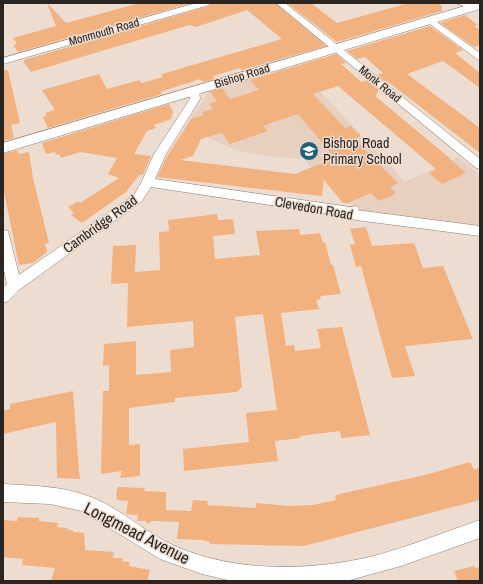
<svg xmlns="http://www.w3.org/2000/svg" width="483" height="584" font-family="'Archivo Narrow',sans-serif">
<style>
.built{fill:#e7d0bf}
.building{fill:#f2b280;fill-rule:evenodd}
.lines{fill:none;stroke-linecap:round;stroke-linejoin:round}
.service-casing{stroke:#8d7f74;stroke-width:1}
.minor-casing{stroke:#8d7f74;stroke-width:1}
.tertiary-casing{stroke:#8d7f74;stroke-width:1}
.service{fill:#fff;fill-rule:evenodd}
.minor{fill:#fff;fill-rule:evenodd}
.tertiary{fill:#fff;fill-rule:evenodd}
.labels{text-anchor:middle;stroke-width:3;stroke-linejoin:round;paint-order:stroke}
.far-street-label{font-size:12px;fill:#2b2521;stroke:#eddcd0}
.poi-label{font-size:14px;fill:#2b2521;stroke:#eddcd0;text-anchor:start}
.street-label{font-size:14px;fill:#2b2521;stroke:#eddcd0}
.near-street-label{font-size:17px;fill:#2b2521;stroke:#eddcd0}
</style>
<rect width="100%" height="100%" fill="#eddcd0"/>
<path class="built" d="M264,75L267,78L314,85L405,182L458,157L480,175V228L359,213L353,204L343,203L302,157L296,159L252,154L231,148L185,127L209,91Z"/>
<g class="building">
<path d="M47,3L66,23L140,3H191L18,52L13,45L17,44L13,38L56,26Z"/>
<path d="M211,3H275L326,46L242,70L240,68L213,76L215,79L203,82L200,79L191,82L160,92L162,94L48,128L43,117L47,116L45,113L55,110L42,90L99,74L107,89L140,80L141,83L163,77L162,74L282,39L247,10L196,27L190,25L186,26L31,72L24,62V60L209,6Z"/>
<path d="M287,3H311L337,23L409,3H437L442,6V11L337,42Z"/>
<path d="M465,15L478,25L474,26L480,30V45L474,47L440,23Z"/>
<path d="M430,26L463,50L455,53L480,73V88L443,61L407,74L480,128V153L387,81L386,82L377,75L383,73L365,57L357,59L347,51Z"/>
<path d="M336,54L346,63L341,64L361,82L367,80L379,90L375,96L451,159H450L466,173L442,184L429,173L436,169L338,86L313,94L345,128L351,126L361,136L354,139L398,183L390,187L396,193L392,196L379,201L371,193L348,203H343L324,179L322,196L157,177L166,158L191,119L204,115L202,112L213,109L209,104L217,101L210,92L222,88L230,99L259,90L250,80ZM298,114L335,158L295,174L180,160L193,156L201,139L222,133L230,144L268,131L263,126Z"/>
<path d="M3,70H8L20,123L11,125L14,138L3,141Z"/>
<path d="M169,104L173,112L171,119L154,125L156,128L147,131L134,154L151,156L143,175H139L126,192L82,223L71,215L74,213L68,207L78,201L80,203L119,178L108,174L117,158L80,152L61,158L59,154L56,155L55,152L46,154L42,143Z"/>
<path d="M17,150L19,154L29,152L33,178L49,243L45,244L47,252L33,263L19,265L3,187V154Z"/>
<path d="M217,214L218,220L233,219L235,234L213,236L215,259L260,255L256,231L299,229L300,235L320,233L323,243L325,242L331,265H333L341,294L320,296L321,299L316,300L319,309L281,313L286,346L294,345L295,351L321,348L317,329L342,327L370,435L341,438L340,431L300,436L301,438L275,441L278,461L184,471L183,449L249,442L246,413L277,410L263,314L235,317L242,387L237,392L175,398V402L129,408V445L140,444V476L120,478L122,471L101,474L103,391H109V365L103,366L104,344L136,341V375L171,372L170,350L194,347L193,321L127,327L128,283L111,284L113,246L136,245L135,272L160,270L159,232L169,231L168,220Z"/>
<path d="M366,227L372,246L414,243L423,268L443,266L473,339L405,346L415,376L392,378L361,266L356,267L350,245L355,244L350,229Z"/>
<path d="M73,391L79,471L80,479L57,478L56,422L3,434V411L10,409V404Z"/>
<path d="M470,462L474,470L480,467V500L304,546L210,544V542L202,540L177,539L179,522L152,521L148,524L146,521H137L138,515L126,514L128,501L117,500L116,494L118,487L145,488L144,491L166,492V510L191,511L193,500L208,501L207,505L256,508V503L290,506L313,505L336,500L335,496L340,494L429,474Z"/>
<path d="M18,517L39,518V521L58,523L57,527L68,528L67,530H73V532L84,533L85,550L114,552L113,558H123L122,561L130,562L129,566L150,570L147,581H51L55,568L22,565L23,559L3,557V520L17,521Z"/>
<path d="M474,566L475,568L480,567V581H458L454,571Z"/>
</g>
<g class="lines">
<g class="service-casing">
<path id="service" d="M356,206L359,208L358,210L344,213L341,211L342,209Z"/>
</g>
<g class="minor-casing">
<g id="minor">
<path d="M196,3H210L209,5L3,64V58Z"/>
<path d="M276,3H285L480,159V169L476,168Z"/>
<path d="M456,3H469L477,7L473,10Z"/>
<path d="M430,17L480,53V61L427,22V18Z"/>
<path d="M194,88L199,91L200,99L166,154L155,179L344,206L356,210L480,226V236L356,220L343,216L151,187L142,201L19,290L8,301L3,303V288L7,284L3,266V230L8,231L19,275L134,195L142,181L154,154L190,99L189,91Z"/>
<path d="M3,484C37,486 69,486 100,501C127,514 148,534 175,546C236,573 311,571 374,556C410,546 445,532 480,520V538L401,566L350,580L232,581L202,574L160,559L82,511L50,504L3,502Z"/>
</g>
</g>
<g class="tertiary-casing">
<path id="tertiary" d="M475,3H480V9L3,153V143Z"/>
</g>
<use href="#service" class="service"/>
<use href="#minor" class="minor"/>
<use href="#tertiary" class="tertiary"/>
</g>
<defs>
<g id="school-disc" transform="scale(1)"><circle r="9.5" fill="#206276" stroke="#eddcd0"/><path d="M0-5L7-2L0 1L-7-2ZM-4 1L0 2.5L4 1V4Q0 6-4 4Z" fill="#fff"/></g>
</defs>
<g fill-rule="evenodd">
<use href="#school-disc" x="309" y="151"/>
</g>
<g class="labels">
<g class="far-street-label">
<text transform="translate(104 32) rotate(-16)" y="4">Monmouth Road</text>
<text transform="translate(242 76) rotate(-17)" y="4">Bishop Road</text>
<text transform="translate(380 84) rotate(39)" y="4">Monk Road</text>
</g>
<g class="poi-label">
<text x="323" y="148">Bishop Road<tspan x="323" dy="16">Primary School</tspan></text>
</g>
<g class="street-label">
<text transform="translate(314 208) rotate(10)" y="5">Clevedon Road</text>
<text transform="translate(100 224) rotate(-36)" y="5">Cambridge Road</text>
</g>
<g class="near-street-label">
<text transform="translate(137 533) rotate(27)" y="6">Longmead Avenue</text>
</g>
</g>
<rect width="483" height="584" fill="none" stroke="#2b2521" stroke-width="8"/>
</svg>
